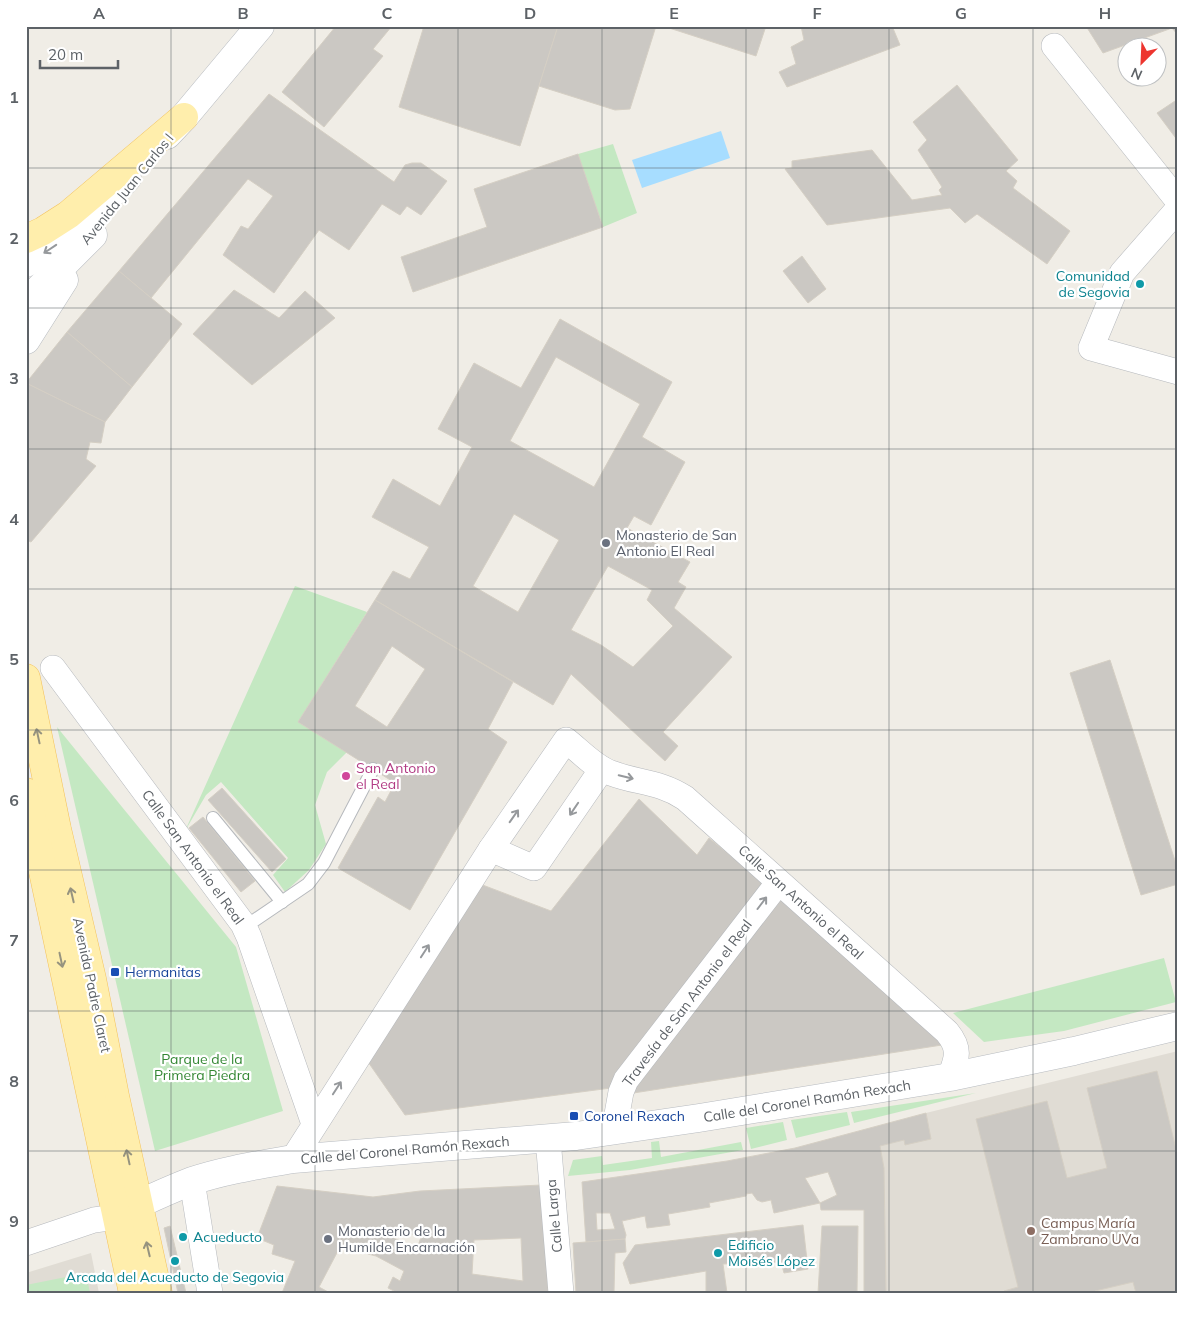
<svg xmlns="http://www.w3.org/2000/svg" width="1204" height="1319" font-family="Mulish,sans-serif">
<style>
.education{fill:#e0dcd4}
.green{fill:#c4e8c2}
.water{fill:#a7ddff}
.building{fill:#cbc8c3;stroke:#d5cfc4;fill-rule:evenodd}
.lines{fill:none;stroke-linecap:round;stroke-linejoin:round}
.lane-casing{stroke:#b6b9bd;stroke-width:14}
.street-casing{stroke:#b6b9bd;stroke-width:26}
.secondary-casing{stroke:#b7bbc0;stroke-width:29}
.primary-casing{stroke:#f4c25b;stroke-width:29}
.lane{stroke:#fff;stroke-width:12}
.street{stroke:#fff;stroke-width:25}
.secondary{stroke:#fff;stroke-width:28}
.primary{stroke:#ffeeac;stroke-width:28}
.oneway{stroke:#96999c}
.oneway2{stroke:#96937f}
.grid{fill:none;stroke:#5d6267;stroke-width:1;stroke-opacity:0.55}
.culture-dot{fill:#0f9aa8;stroke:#fff;stroke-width:2}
.worship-dot{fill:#6b7280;stroke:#fff;stroke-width:2}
.hotel-dot{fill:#d1479c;stroke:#fff;stroke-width:2}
.transit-dot{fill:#1a4fb4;stroke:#fff;stroke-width:2}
.education-dot{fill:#8d6e63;stroke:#fff;stroke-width:2}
.labels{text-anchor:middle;stroke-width:4.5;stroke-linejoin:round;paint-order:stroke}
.street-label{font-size:14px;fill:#5d6267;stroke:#fff}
.culture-label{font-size:14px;fill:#0d838f;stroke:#fff;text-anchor:start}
.worship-label{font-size:14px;fill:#5b616d;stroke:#fff;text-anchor:start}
.hotel-label{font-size:14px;fill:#b23c85;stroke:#fff;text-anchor:start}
.transit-label{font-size:14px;fill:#164399;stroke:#fff;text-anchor:start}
.park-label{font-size:14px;fill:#348734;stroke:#fff}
.education-label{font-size:14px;fill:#785e54;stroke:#fff;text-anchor:start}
.neatline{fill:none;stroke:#5d6267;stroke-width:2}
.grid-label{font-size:16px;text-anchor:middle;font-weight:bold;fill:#5d6267}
</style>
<rect width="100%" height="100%" fill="#f0ede6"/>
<g class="education">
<path d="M1178,1051V1293H886L884,1168L880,1146L904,1140L905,1144L931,1139L926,1113Z"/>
<path d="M91,1253L99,1293H26V1273Z"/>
</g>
<g class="green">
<path d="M613,144L637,213L603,227L578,154Z"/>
<path d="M295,586L367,612L298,722L347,752L327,772L315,805L326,844L309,870L285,892L273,875L288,858L221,782L206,795L185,831Z"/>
<path d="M57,727L236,947L283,1111L155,1151Z"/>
<path d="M1164,958L1176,1002L1064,1031L984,1042L953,1013Z"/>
<path d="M976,1093L854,1123L851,1112Z"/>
<path d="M847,1112L850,1125L796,1138L791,1120Z"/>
<path d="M783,1122L787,1140L751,1149L746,1128Z"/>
<path d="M659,1141L661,1157L741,1142L743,1150L630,1170L568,1176L573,1160L602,1156L603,1165L652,1158L651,1142Z"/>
<path d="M86,1273L90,1293H26V1285Z"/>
</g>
<path class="water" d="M721,131L730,158L642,188L632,160Z"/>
<g class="building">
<path d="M336,26H392L373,49L383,56L324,127L282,92Z"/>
<path d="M424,26H558L520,146L399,107Z"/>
<path d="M558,26H656L630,109L615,110L539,86Z"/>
<path d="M663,26H766L756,56Z"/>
<path d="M801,26H892L900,45L787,87L779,72L796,64L791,47L804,40Z"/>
<path d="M1086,26H1178V35L1172,28L1103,53Z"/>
<path d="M957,85L1018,160L1006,171L1017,181L1013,188L1070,231L1047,264L977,214L965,223L950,208L827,225L785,169L792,168V161L872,150L912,200L942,195L939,190L942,187L918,150L927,140L913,122Z"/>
<path d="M269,94L394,182L405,165L412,163H421L447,181L421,215L407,206L400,215L382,204L349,250L319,230L274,293L223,255L241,226L248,229L273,196L248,179L151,298L119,271Z"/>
<path d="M1178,99V141L1157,113Z"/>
<path d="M578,154L603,227L413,292L401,257L487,227L474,189Z"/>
<path d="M802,256L826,289L808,303L783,271Z"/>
<path d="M119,271L182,324L132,387L67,332Z"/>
<path d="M234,290L279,318L305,291L335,318L252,385L193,334Z"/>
<path d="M560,319L672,382L642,437L685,462L651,525L634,516L627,528L690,562L678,582L686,587L674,608L732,657L663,732L678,746L665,761L571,674L553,705L375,600L393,571L410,579L429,547L372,517L393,479L440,506L472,447L438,429L474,363L521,388ZM556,357L640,404L594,487L510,441ZM514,514L559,540L518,612L473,586ZM608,566L652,590L647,600L673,626L633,667L601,645L571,630Z"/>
<path d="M67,332L132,387L105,422L26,383Z"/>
<path d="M26,383L105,422L101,443L90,442L86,459L96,466L31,542L26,540Z"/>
<path d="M375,600L513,682L488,729L507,742L410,910L338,868L378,797L385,802L395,783L298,722ZM392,646L425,669L387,727L355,706Z"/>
<path d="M1110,660L1178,870V884L1141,895L1070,673Z"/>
<path d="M222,788L286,859L272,872L208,800Z"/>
<path d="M639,799L697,855L709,838L766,885L611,1088L405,1115L366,1059L480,884L551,911Z"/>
<path d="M203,817L255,881L241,892L189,828Z"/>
<path d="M773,893L942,1036V1045L627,1094Z"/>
<path d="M1157,1071L1176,1149H1178V1293H1136L1133,1282L1095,1291L1096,1293H1005L1004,1291L1018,1287L976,1119L1047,1101L1067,1178L1107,1168L1087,1088Z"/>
<path d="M926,1113L931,1139L905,1145L904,1140L880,1146L884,1168L886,1293H864V1210H821L820,1203L774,1213L771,1200L762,1202L757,1200L752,1193L746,1194V1196L709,1203L710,1207L668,1214L670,1225L647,1228L645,1216L622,1221L626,1235L625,1239L586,1242L582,1182L727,1161L795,1148ZM828,1172L837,1195L820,1203L805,1178ZM596,1213H610L615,1229L597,1230Z"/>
<path d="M541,1185L544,1207L548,1293H393L394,1291L388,1288L393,1277L400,1281L404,1271L376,1256L340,1247L319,1287L330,1293H282L295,1261L272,1254L274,1245L257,1238L277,1186L373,1197L420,1191ZM393,1228L421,1237L417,1249L390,1236ZM521,1238L523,1281L472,1274L474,1240Z"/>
<path d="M803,1225L808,1269L784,1273L781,1262L723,1264L727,1293H706V1271L630,1284L623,1263L635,1245Z"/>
<path d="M170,1226L186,1293H178L164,1228Z"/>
<path d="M822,1226H858L857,1293H818Z"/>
<path d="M625,1239L626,1252L615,1253L614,1292L618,1293H576L573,1243Z"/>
</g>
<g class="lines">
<g class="lane-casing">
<g id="lane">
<path d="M213,818L282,902"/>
<path d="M243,924L255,920L308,884L324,863L373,769"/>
</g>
</g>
<g class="street-casing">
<g id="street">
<path d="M1054,46L1178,201"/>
<path d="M1178,209L1122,273L1091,348L1178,372"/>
<path d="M53,668L243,924L249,937L314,1124"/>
<path d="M491,849L534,868L602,769"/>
<path d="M614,1131L621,1092L626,1080L778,883"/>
<path d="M548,1139L561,1293"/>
<path d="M293,1159L491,849L566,740C580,751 594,767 611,773C637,783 659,781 685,798L947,1032C961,1049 957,1058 950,1077"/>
<path d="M192,1181L210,1293"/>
<path d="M26,1243L94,1220L116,1217L134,1207"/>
</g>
</g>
<g class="secondary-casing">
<g id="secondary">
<path d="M167,135L184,117L260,26"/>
<path d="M26,263L76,230L127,178"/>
<path d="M26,302L93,235"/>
<path d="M26,340L64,280"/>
<path d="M139,1204C156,1196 174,1188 192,1181C225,1170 259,1165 293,1159L576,1136L699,1118L950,1077L1074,1051L1178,1026"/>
</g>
</g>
<g class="primary-casing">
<g id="primary">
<path d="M26,239L43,231L68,215L184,117"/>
<path d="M26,678L57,829L92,979L115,1096L158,1293"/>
<path d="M26,792L133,1293"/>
</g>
</g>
<use href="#lane" class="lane"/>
<use href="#street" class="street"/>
<use href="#secondary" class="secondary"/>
<use href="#primary" class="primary"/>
</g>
<defs><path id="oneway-shaft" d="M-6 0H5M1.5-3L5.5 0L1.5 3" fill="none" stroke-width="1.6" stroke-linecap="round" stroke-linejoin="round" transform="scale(1.25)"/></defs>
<g class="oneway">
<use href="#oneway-shaft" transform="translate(50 249) rotate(146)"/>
<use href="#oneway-shaft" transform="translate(626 777) rotate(13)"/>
<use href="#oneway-shaft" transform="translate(574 809) rotate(124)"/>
<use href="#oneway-shaft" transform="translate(514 816) rotate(-55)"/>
<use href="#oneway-shaft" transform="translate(762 903) rotate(-53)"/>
<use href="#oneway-shaft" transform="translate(425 951) rotate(-57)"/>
<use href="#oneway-shaft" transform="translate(337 1088) rotate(-57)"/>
</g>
<g class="oneway2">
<use href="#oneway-shaft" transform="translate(38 736) rotate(-102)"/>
<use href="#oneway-shaft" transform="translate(72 895) rotate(-103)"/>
<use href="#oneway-shaft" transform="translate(61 960) rotate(78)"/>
<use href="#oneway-shaft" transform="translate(128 1157) rotate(-102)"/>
<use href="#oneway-shaft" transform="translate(148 1249) rotate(-103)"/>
</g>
<path class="grid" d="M171,26V1293M315,26V1293M458,26V1293M602,26V1293M746,26V1293M889,26V1293M1033,26V1293M26,168H1178M26,308H1178M26,449H1178M26,589H1178M26,730H1178M26,870H1178M26,1011H1178M26,1151H1178"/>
<g class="culture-dot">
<circle cx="1140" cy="284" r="5"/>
<circle cx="183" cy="1237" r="5"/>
<circle cx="718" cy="1253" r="5"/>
<circle cx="175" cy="1261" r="5"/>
</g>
<g class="worship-dot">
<circle cx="606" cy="543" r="5"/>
<circle cx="328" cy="1239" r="5"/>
</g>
<circle class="hotel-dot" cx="346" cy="776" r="5"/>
<g class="transit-dot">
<rect x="110" y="967" width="10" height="10" rx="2.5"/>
<rect x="569" y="1111" width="10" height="10" rx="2.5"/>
</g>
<circle class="education-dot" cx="1031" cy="1231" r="5"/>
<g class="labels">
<g class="street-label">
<text transform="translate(127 189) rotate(-51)" y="5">Avenida Juan Carlos I</text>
<text transform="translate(193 857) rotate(54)" y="5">Calle San Antonio el Real</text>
<text transform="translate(801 902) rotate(42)" y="5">Calle San Antonio el Real</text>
<text transform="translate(92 985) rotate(78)" y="5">Avenida Padre Claret</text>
<text transform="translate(687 1003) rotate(-53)" y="5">Travesía de San Antonio el Real</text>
<text transform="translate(807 1101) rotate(-9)" y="5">Calle del Coronel Ramón Rexach</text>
<text transform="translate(405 1150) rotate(-5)" y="5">Calle del Coronel Ramón Rexach</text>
<text transform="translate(554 1216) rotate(-95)" y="5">Calle Larga</text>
</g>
<g class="culture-label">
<text x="1130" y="281" text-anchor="end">Comunidad<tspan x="1130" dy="16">de Segovia</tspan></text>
<text x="193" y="1242">Acueducto</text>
<text x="728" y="1250">Edificio<tspan x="728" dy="16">Moisés López</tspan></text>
<text x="175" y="1282" text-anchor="middle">Arcada del Acueducto de Segovia</text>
</g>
<g class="worship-label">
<text x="616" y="540">Monasterio de San<tspan x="616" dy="16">Antonio El Real</tspan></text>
<text x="338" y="1236">Monasterio de la<tspan x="338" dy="16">Humilde Encarnación</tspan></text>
</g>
<g class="hotel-label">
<text x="356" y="773">San Antonio<tspan x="356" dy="16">el Real</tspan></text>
</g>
<g class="transit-label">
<text x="125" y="977">Hermanitas</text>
<text x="584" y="1121">Coronel Rexach</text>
</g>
<g class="park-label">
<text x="202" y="1064">Parque de la<tspan x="202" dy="16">Primera Piedra</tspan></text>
</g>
<g class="education-label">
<text x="1041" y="1228">Campus María<tspan x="1041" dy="16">Zambrano UVa</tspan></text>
</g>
</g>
<rect width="1204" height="1319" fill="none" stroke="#ffffff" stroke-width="55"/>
<g transform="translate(1142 62) rotate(204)"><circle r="24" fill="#ffffff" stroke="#bec0c2"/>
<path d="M0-4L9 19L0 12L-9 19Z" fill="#ed352f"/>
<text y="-8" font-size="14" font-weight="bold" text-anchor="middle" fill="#5d6267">N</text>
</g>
<path d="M40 60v8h78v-8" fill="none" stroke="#5d6267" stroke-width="2.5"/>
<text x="48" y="60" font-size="15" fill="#5d6267" stroke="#ffffff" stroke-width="4" paint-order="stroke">20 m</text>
<rect x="28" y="28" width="1148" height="1264" class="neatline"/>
<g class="grid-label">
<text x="99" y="19">A</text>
<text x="243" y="19">B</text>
<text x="387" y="19">C</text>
<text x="530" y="19">D</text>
<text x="674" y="19">E</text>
<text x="817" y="19">F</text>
<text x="961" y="19">G</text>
<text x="1105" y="19">H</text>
<text x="14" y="103">1</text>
<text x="14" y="244">2</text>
<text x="14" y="384">3</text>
<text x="14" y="525">4</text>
<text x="14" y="665">5</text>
<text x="14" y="806">6</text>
<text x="14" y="946">7</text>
<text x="14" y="1087">8</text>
<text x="14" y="1227">9</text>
</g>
</svg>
